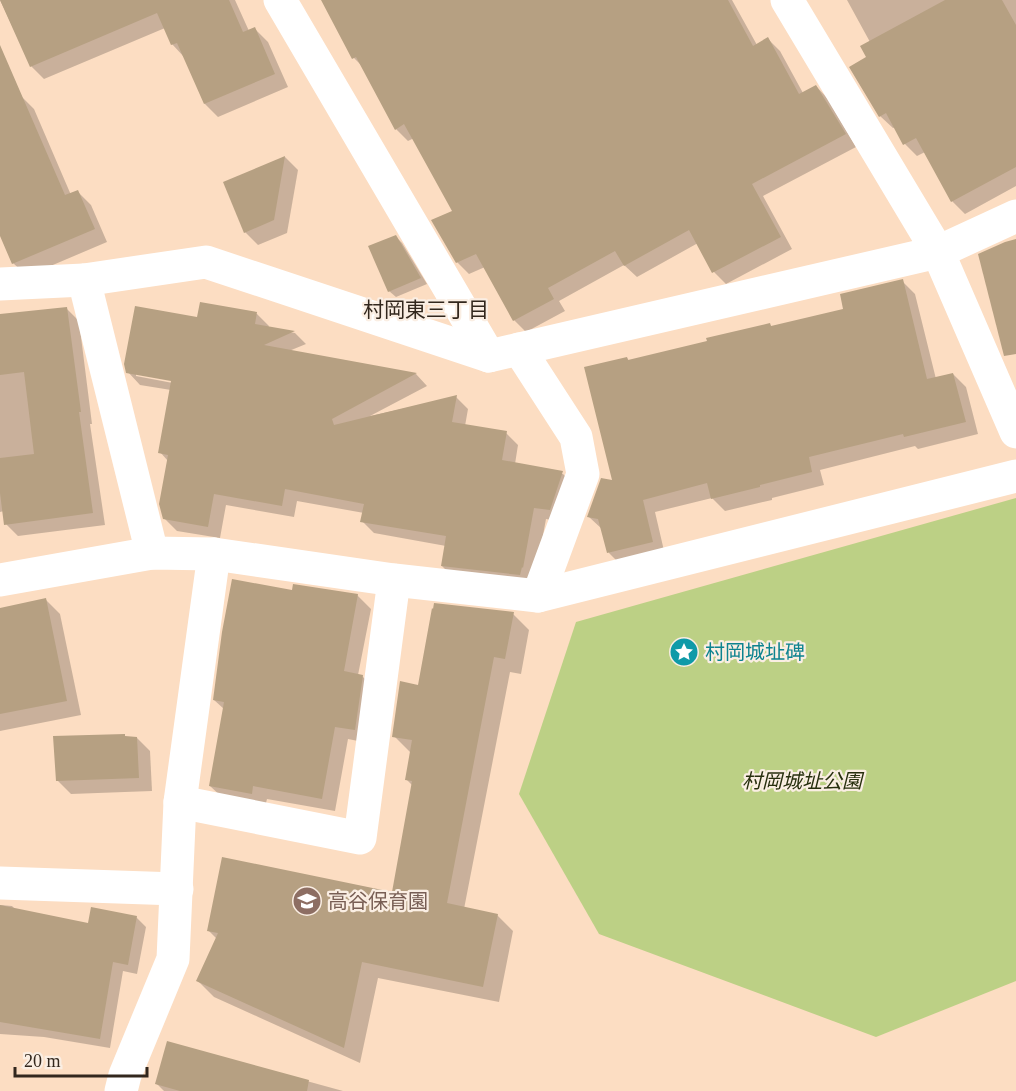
<svg xmlns="http://www.w3.org/2000/svg" width="1016" height="1091" font-family="'Times New Roman','Noto Sans JP',serif">
<style>
.green{fill:#bcd085}
.shadow{fill:#0003;fill-rule:evenodd}
.building{fill:#b6a082}
.lines{fill:none;stroke-linecap:round;stroke-linejoin:round}
.minor{stroke:#fff;stroke-width:33}
.labels{text-anchor:middle;stroke-width:4.5;stroke-linejoin:round;paint-order:stroke}
.culture-label{font-size:20px;fill:#0d838f;stroke:#faeee3;text-anchor:start}
.park-label{font-size:20px;font-style:italic;fill:#272f0e;stroke:#faeee3}
.education-label{font-size:20px;fill:#785e54;stroke:#faeee3;text-anchor:start}
.neighbourhood-label{font-size:21px;fill:#32271d;stroke:#faeee3}
</style>
<rect width="100%" height="100%" fill="#fcddc2"/>
<path class="green" d="M1016,498V981L876,1037L599,934L519,794L576,622Z"/>
<g class="shadow">
<path d="M0,0H235L249,31L254,28L268,42L288,87L218,117L205,104L184,57L172,44L165,28L44,79L31,66Z"/>
<path d="M322,0H732L757,45L768,39L780,51L803,93L816,86L828,99L856,147L763,196L792,249L726,284L714,272L698,243L637,277L624,265L559,301L565,311L526,332L514,320L485,267L469,274L457,262L455,212L414,138L408,141L396,129L363,67L354,58Z"/>
<path d="M847,0H1016V186L965,214L952,201L925,152L917,156L905,144L896,127L893,128L880,116L868,58L870,42Z"/>
<path d="M21,96L34,109L71,195L78,192L91,205L107,242L27,276L13,263L0,232V105Z"/>
<path d="M285,157L298,170L287,233L258,245L245,232L224,183Z"/>
<path d="M396,237L402,243L427,284L396,297L389,291Z"/>
<path d="M902,281L915,294L936,379L953,374L966,387L978,434L918,449L915,446L820,470L824,485L772,498V500L725,511L712,498L655,512L665,555L622,566L609,553L603,530L589,517L614,482L627,358L630,362L770,325L772,327L845,310Z"/>
<path d="M201,304L257,314L269,326L268,328L295,333L306,344L289,351L416,374L427,386L370,416L456,397L468,409L465,426L506,433L518,445L515,464L563,474L575,486L562,522L546,519L535,579L454,578L442,566L446,546L374,533L362,521L364,513L297,501L294,517L226,505L220,538L177,531L164,518L168,461L160,452L171,390L140,385L128,372L198,319ZM136,373L179,381L178,384L136,376Z"/>
<path d="M66,308L79,321L92,424H90L105,525L18,536L6,524L4,511L0,512V316Z"/>
<path d="M294,592L357,595L371,609L358,675L362,676L375,689L368,743L348,739L335,811L267,799L265,807L224,799L210,786L224,709L214,700Z"/>
<path d="M46,600L60,614L81,715L0,731V609Z"/>
<path d="M513,614L529,630L521,674L510,672L464,909L497,915L513,931L499,1002L378,978L360,1063L214,997L198,981L217,939L208,930L393,894L413,786L406,779L411,753L394,736L419,687Z"/>
<path d="M127,738H137L150,751L152,791L71,794L57,780Z"/>
<path d="M0,905L12,906L16,910L89,925L136,917L146,927L137,974L123,971L110,1048L44,1037L0,1034Z"/>
<path d="M168,1043L343,1091H164L157,1084Z"/>
</g>
<g class="building">
<path d="M0,0H229L243,32L255,27L275,74L204,104L177,43L171,45L157,13L30,67Z"/>
<path d="M321,0H728L753,46L768,37L799,94L816,85L846,134L752,184L781,237L712,273L689,230L624,266L615,251L548,288L554,299L513,321L476,254L456,263L431,220L452,211L404,124L395,130L356,57L352,59Z"/>
<path d="M945,0H1002L1016,25V167L951,202L916,138L903,145L886,113L879,117L849,67L866,57L860,46Z"/>
<path d="M0,45L65,195L78,190L95,229L12,264L0,236Z"/>
<path d="M285,156L274,220L244,233L223,182Z"/>
<path d="M396,235L421,278L388,292L368,246Z"/>
<path d="M1016,239V354L1004,356L978,254L1005,242Z"/>
<path d="M903,279L927,379L953,373L966,422L904,437L903,434L809,457L812,472L760,485V487L711,499L707,483L643,500L653,542L607,553L598,519L587,517L601,478L612,480L584,367L627,357L628,360L707,341L706,338L770,323L771,326L843,309L840,294Z"/>
<path d="M200,302L257,312L255,324L295,331L264,345L417,373L332,419L334,425L457,395L452,422L507,431L502,460L563,471L550,510L534,508L523,568L522,567L520,575L441,566L446,536L360,522L364,504L285,489L282,506L214,494L208,527L163,519L159,504L168,455L158,453L171,381L126,373L124,364L135,306L197,317Z"/>
<path d="M67,307L81,412H79L93,513L4,525L0,493V458L34,454L24,372L0,375V314Z"/>
<path d="M232,579L292,590L293,584L358,594L344,671L363,675L355,730L335,727L322,799L253,786L252,794L209,786L224,702L213,700L222,632Z"/>
<path d="M46,598L67,701L0,714V608Z"/>
<path d="M434,603L514,612L505,659L494,657L447,903L498,914L483,987L362,962L344,1048L196,981L218,933L207,931L222,857L392,892L412,781L405,780L412,740L392,737L400,681L418,685L432,608L433,609Z"/>
<path d="M125,734V736L137,737L139,778L56,781L53,736Z"/>
<path d="M0,905L88,923L91,907L137,916L128,965L113,962L100,1039L0,1022Z"/>
<path d="M167,1041L309,1080L307,1091H180L155,1084Z"/>
</g>
<g class="lines">
<g class="minor">
<path d="M280,0L489,356"/>
<path d="M787,0L938,252L1016,432"/>
<path d="M84,280L152,553"/>
<path d="M0,284L84,280L206,262L489,356L938,252L1016,216"/>
<path d="M519,349L576,437L583,474L538,596"/>
<path d="M0,580L152,553L214,554L394,580L538,596L1016,476"/>
<path d="M180,802L360,838L394,580"/>
<path d="M0,883L177,889"/>
<path d="M121,1091L125,1075L173,959L180,802L214,554"/>
</g>
</g>
<defs>
<g id="sight-disc" transform="scale(1.5)"><circle r="9.5" fill="#0f9aa8" stroke="#faeee3"/><path d="M0-6L1.8-2.2L6-1.7L2.9 1.2L3.7 5.4L0 3.3L-3.7 5.4L-2.9 1.2L-6-1.7L-1.8-2.2Z" fill="#fff"/></g>
<g id="school-disc" transform="scale(1.5)"><circle r="9.5" fill="#8d6e63" stroke="#faeee3"/><path d="M0-5L7-2L0 1L-7-2ZM-4 1L0 2.5L4 1V4Q0 6-4 4Z" fill="#fff"/></g>
</defs>
<g fill-rule="evenodd">
<use href="#sight-disc" x="684" y="652"/>
<use href="#school-disc" x="307" y="901"/>
</g>
<g class="labels">
<g class="culture-label">
<text x="705" y="659">村岡城址碑</text>
</g>
<g class="park-label">
<text x="802" y="788">村岡城址公園</text>
</g>
<g class="education-label">
<text x="328" y="908">高谷保育園</text>
</g>
<g class="neighbourhood-label">
<text x="426" y="317">村岡東三丁目</text>
</g>
</g>
<path d="M15 1067v9h132v-9" fill="none" stroke="#32271d" stroke-width="3"/>
<text x="24" y="1067" font-size="18" fill="#32271d" stroke="#faeee3" stroke-width="4.5" paint-order="stroke">20 m</text>
</svg>
